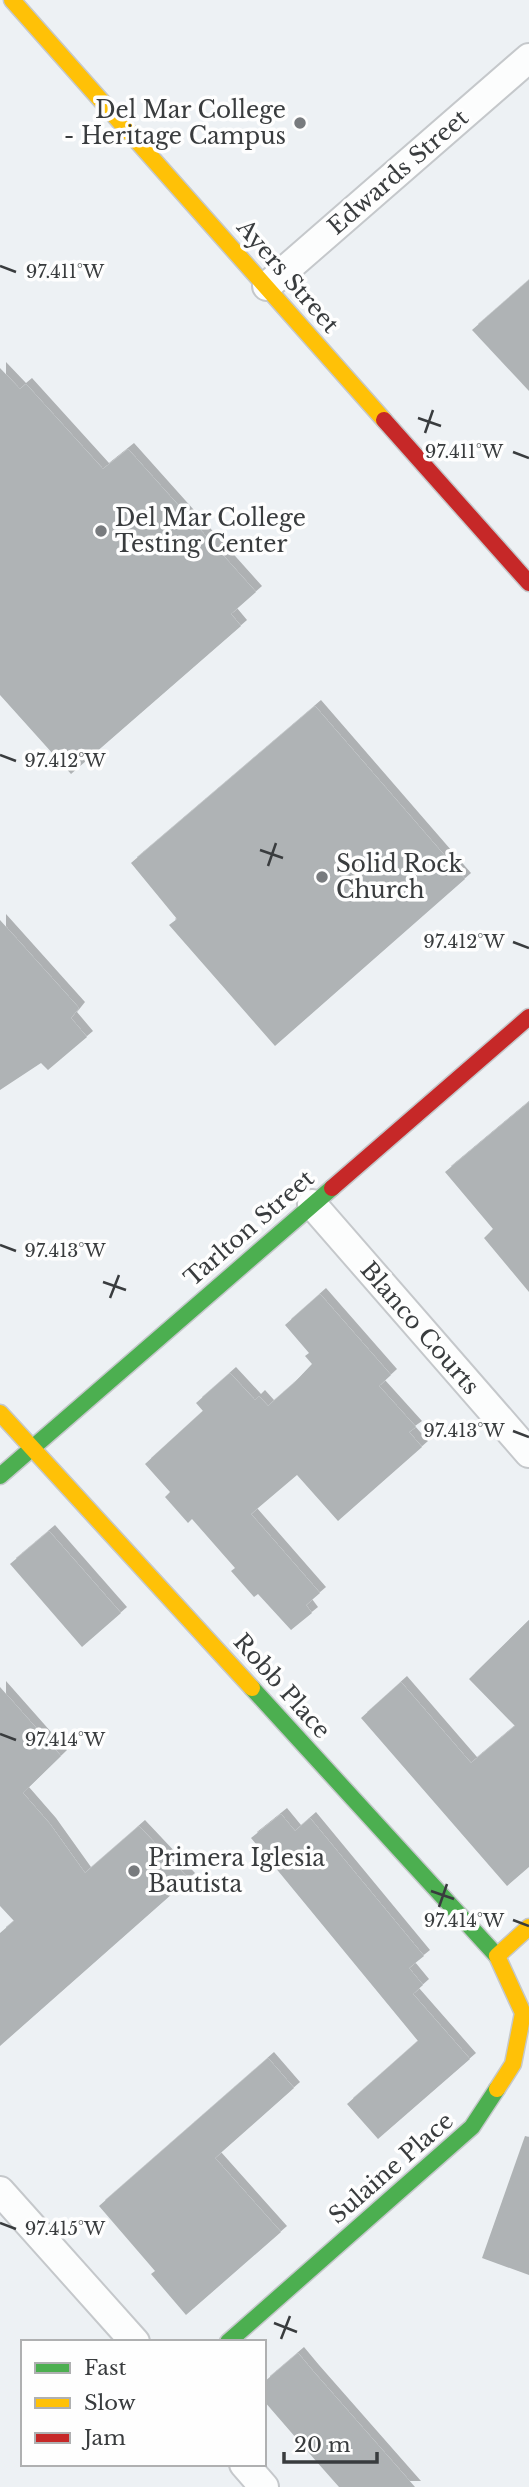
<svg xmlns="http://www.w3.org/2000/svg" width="529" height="2487" font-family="'Libre Baskerville',serif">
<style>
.building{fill:#afb3b5;filter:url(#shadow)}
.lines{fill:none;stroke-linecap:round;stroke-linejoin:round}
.street-casing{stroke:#c5c8cb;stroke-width:32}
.fast-casing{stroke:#c5c8cb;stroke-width:19}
.slow-casing{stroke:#c5c8cb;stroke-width:19}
.jam-casing{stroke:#c5c8cb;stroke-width:19}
.street{stroke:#fcfdfd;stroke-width:28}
.fast{stroke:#4caf50;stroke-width:16}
.slow{stroke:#ffc107;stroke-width:16}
.jam{stroke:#c62828;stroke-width:16}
.ticks{fill:none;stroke:#393c3e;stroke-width:2.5}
.poi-dot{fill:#787b7e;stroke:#fefefe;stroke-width:2.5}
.labels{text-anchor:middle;stroke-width:7;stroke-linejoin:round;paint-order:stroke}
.poi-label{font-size:23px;fill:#393c3e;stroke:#fefefe;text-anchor:start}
.street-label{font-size:23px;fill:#393c3e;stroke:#fefefe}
.ticks-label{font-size:18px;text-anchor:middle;fill:#393c3e;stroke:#fefefe;stroke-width:7;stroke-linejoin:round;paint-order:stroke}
</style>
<defs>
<filter id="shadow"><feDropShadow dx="6" dy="-6" stdDeviation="0" flood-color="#0004"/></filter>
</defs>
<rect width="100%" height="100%" fill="#edf1f4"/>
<g class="building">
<path d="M529,280V391L472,330Z"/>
<path d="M0,368L20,389L26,384L103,469L128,449L256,592L231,614L241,626L71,774L0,695Z"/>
<path d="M315,706L465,879L275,1046L169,925L177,919L131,863Z"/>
<path d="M0,920L79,1008L71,1018L87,1037L48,1070L41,1063L0,1090Z"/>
<path d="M529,1102V1292L484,1238L493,1229L445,1172Z"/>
<path d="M320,1294L391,1375L379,1386L416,1427L409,1432L422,1447L338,1521L297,1475L251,1514L320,1593L306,1605L312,1613L291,1630L258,1594L254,1597L231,1571L235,1568L192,1519L188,1523L165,1497L170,1492L145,1464L203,1411L196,1403L230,1373L255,1400L259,1396L268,1406L294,1383L312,1364L305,1356L309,1353L285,1325Z"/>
<path d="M49,1531L121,1613L82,1647L10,1564Z"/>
<path d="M529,1620V1867L507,1886L361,1718L401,1682L471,1763L515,1726L469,1679Z"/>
<path d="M0,1687L61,1756L23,1793L50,1824L85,1873L139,1826L189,1879L0,2046V1933L14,1921L0,1906Z"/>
<path d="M281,1814L295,1831L310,1818L424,1956L409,1968L423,1985L413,1994L470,2059L378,2139L347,2104L418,2041L251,1838Z"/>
<path d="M268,2058L294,2088L215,2158L281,2232L186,2315L151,2274L155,2271L99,2206Z"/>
<path d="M525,2136L529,2137V2275L482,2258Z"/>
<path d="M298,2353L313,2371L415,2487H339L316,2461L264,2401V2382Z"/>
</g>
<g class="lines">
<g class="street-casing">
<g id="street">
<path d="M267,286L529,58"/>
<path d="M312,1204L529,1453"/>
<path d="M0,2191L135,2342"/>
<path d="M244,2464L264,2487"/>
</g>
</g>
<g class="fast-casing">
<g id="fast">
<path d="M0,1476L332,1188"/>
<path d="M252,1688L497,1956"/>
<path d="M228,2342L472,2127L497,2089"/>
</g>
</g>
<g class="slow-casing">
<g id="slow">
<path d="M12,0L384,420"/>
<path d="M0,1413L252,1688"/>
<path d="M497,2089L513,2064L523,2013L497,1956L529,1927"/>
</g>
</g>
<g class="jam-casing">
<g id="jam">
<path d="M384,420L529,583"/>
<path d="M332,1188L529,1017"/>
</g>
</g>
<use href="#street" class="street"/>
<use href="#fast" class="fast"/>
<use href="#slow" class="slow"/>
<use href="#jam" class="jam"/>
</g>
<path class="ticks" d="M0,266L16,272M418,418L441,426M425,433L433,410M513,452L529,458M0,755L16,761M260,850L283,858M268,866L276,843M513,942L529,948M0,1245L16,1251M103,1282L126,1290M110,1298L119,1275M513,1431L529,1437M0,1734L16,1740M431,1891L454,1899M439,1907L447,1884M513,1920L529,1926M0,2223L16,2229M274,2323L297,2332M281,2339L290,2316"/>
<g class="poi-dot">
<circle cx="300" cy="123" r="7"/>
<circle cx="101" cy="531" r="7"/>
<circle cx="322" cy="877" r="7"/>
<circle cx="134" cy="1871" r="7"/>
</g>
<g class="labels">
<g class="poi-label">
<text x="286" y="118" text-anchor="end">Del Mar College<tspan x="286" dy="26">- Heritage Campus</tspan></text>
<text x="115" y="526">Del Mar College<tspan x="115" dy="26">Testing Center</tspan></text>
<text x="336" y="872">Solid Rock<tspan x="336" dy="26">Church</tspan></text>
<text x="148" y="1866">Primera Iglesia<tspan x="148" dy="26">Bautista</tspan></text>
</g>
<g class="street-label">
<text transform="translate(398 172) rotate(-41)" y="8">Edwards Street</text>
<text transform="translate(288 276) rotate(49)" y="8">Ayers Street</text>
<text transform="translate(249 1228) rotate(-41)" y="8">Tarlton Street</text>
<text transform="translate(420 1328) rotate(49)" y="8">Blanco Courts</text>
<text transform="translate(282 1686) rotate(48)" y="8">Robb Place</text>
<text transform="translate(391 2168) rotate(-41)" y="8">Sulaine Place</text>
</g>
</g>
<g class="ticks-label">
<text x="65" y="278">97.411°W</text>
<text x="464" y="458">97.411°W</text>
<text x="65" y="767">97.412°W</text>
<text x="464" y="948">97.412°W</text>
<text x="65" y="1257">97.413°W</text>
<text x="464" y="1437">97.413°W</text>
<text x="65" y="1746">97.414°W</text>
<text x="464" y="1927">97.414°W</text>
<text x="65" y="2235">97.415°W</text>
</g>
<rect x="21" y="2340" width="245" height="126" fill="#fefefe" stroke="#afb0b1" stroke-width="2"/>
<rect x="35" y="2363" width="35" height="10" fill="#4caf50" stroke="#afb0b1" stroke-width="2"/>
<text x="84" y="2375" font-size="21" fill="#393c3e">Fast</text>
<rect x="35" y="2398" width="35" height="10" fill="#ffc107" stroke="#afb0b1" stroke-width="2"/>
<text x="84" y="2410" font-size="21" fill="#393c3e">Slow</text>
<rect x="35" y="2433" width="35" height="10" fill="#c62828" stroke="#afb0b1" stroke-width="2"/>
<text x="84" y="2445" font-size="21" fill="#393c3e">Jam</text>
<path d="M284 2452v10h93v-10" fill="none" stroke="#393c3e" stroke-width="3.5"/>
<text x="294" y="2452" font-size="21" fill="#393c3e" stroke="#fefefe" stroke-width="5" paint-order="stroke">20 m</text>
</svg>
